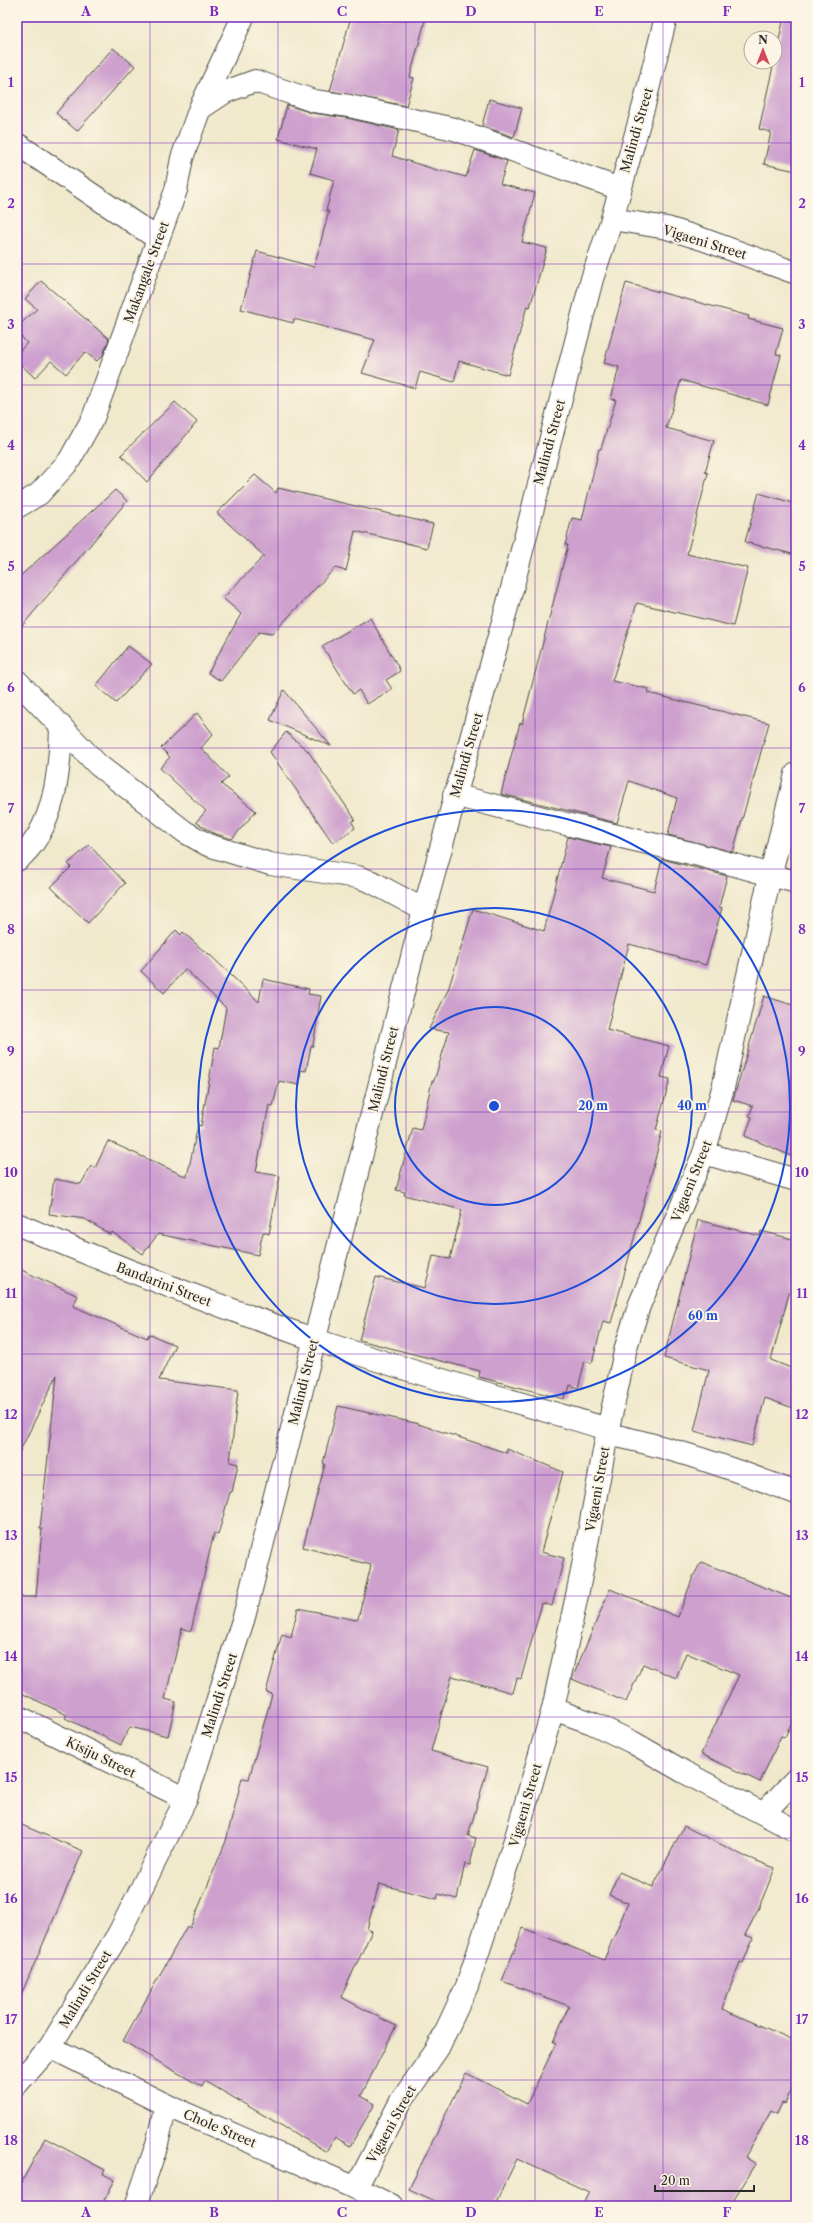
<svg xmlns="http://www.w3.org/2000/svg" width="813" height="2223" font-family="'Libre Caslon Text',serif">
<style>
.building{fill:#cda0ce}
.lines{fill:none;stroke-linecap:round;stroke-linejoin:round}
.minor-casing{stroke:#494843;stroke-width:24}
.minor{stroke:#fff;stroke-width:22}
.grid{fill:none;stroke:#7b2cbf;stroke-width:1;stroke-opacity:0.55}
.ring{fill:none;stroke:#1d4ed8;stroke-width:2}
.labels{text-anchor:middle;stroke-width:4;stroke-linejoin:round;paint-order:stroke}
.street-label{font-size:13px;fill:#2b2b2b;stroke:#fcf5e5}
.centre{fill:#1d4ed8;stroke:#fcf5e5;stroke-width:2}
.ring-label{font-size:12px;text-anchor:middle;font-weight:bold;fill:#1d4ed8;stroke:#fcf5e5;stroke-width:4;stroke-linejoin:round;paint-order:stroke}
.neatline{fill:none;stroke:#7b2cbf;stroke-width:1.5}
.grid-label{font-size:13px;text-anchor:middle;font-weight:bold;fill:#7b2cbf}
</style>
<rect width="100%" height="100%" fill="#fcf5e5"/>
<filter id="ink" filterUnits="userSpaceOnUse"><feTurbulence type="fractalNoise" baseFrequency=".025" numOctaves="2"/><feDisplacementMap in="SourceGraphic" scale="8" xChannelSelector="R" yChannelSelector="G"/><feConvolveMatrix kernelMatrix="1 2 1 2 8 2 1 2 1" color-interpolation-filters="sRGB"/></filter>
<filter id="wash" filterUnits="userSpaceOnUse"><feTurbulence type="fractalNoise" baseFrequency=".012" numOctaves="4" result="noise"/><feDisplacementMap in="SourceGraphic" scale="16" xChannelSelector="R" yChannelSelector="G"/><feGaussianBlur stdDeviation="0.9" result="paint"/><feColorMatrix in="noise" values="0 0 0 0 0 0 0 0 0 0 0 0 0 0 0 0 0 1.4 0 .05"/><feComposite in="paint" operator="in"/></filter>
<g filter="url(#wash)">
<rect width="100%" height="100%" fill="#f0e9cc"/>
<g id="blocks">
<g class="building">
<path d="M351,17H426L410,77L414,78L406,106L330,91Z"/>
<path d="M784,17H796V171L764,164L771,132L759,129Z"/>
<path d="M113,48L135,66L77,131L56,113Z"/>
<path d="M489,99L522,108L514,137L482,126Z"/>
<path d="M287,105L312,113L347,118L399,130L392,156L440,171V170L466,177L475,150L507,161L500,184L535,193L522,242L547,248L530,307L527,306L508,375L459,361L454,382L420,372L415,388L362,373L375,340L294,319L293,323L241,309L257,251L314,267L329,211H326L334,180L310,173L317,149L278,139Z"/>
<path d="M41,281L109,339L103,355L97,361L85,352L66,374L51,361L35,378L17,361V354L27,343L17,332V327L37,309L25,299Z"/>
<path d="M626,283L749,316L748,319L783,328L776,354L781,355L768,405L681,380L666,428L714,441L705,472L708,473L687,554L748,568L733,626L637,603L612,681L649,689L648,693L769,723L733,852L668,835L677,798L629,781L617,823L501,794L520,723L522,724L568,545H565L572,518L582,520L599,449H601L616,400L611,399L619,367L604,363Z"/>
<path d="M175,402L197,422L147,482L121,455Z"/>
<path d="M255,475L276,493L278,488L433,524L427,548L355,531L346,571L335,568L272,634L259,632L221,681L208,673L241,614L223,598L264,556L217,513Z"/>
<path d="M115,490L127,501L17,632V579Z"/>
<path d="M759,493L796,504V555L745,542Z"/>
<path d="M370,618L400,670L399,672L386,680L392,689L367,704L359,690L353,694L322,646Z"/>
<path d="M128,646L152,664L116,703L96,686Z"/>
<path d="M284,690L331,746L270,720Z"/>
<path d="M197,713L213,734L201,748L229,777L221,784L256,811L232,839L213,833L196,822L206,811L160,768L170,757L161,748Z"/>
<path d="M286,732L308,751L355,819L352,822L355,828L333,843L270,752Z"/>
<path d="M568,837L611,847L602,878L654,891L662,859L727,876L719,907L722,908L706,965L629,944L607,1030L669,1046L661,1077L670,1079L656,1130L662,1131L651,1176L611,1323L603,1321L592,1363L585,1361L578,1388L570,1385L568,1393L565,1392L564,1399L479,1377L480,1371L359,1340L376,1277L425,1288L433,1256L450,1259L462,1210L404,1195L405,1192L396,1190L413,1128L421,1130L432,1081H434L449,1032L429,1029L448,990L473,909L544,931Z"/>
<path d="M89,845L125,883L88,923L51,887L71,867L68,864Z"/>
<path d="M176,930L181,935L183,932L207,954L208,953L259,1002L263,979L309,989L308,994L321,996L313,1046H311L306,1071L301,1070L299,1085L279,1081L273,1106L269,1105L256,1172L280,1176L269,1234L263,1232L258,1255L158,1234L143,1254L112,1232L111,1235L85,1219L49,1214L54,1179L81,1184L91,1166L95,1168L108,1141L187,1177L198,1125L201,1126L215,1047L219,1048L226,1008L185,969L164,993L141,971Z"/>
<path d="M764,996L796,1006V1158L745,1136L752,1117L749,1116L753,1106L733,1100Z"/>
<path d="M698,1220L760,1236L761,1231L796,1240V1268L771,1360L796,1370V1409L765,1398L752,1446L694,1431L709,1370L664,1358Z"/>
<path d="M17,1268L78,1296L73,1306L147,1338L149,1334L175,1345L159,1380L238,1390L230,1462L238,1464L232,1492H230L218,1535L214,1533L191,1631L182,1628L165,1699L176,1702L168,1736L130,1727L121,1745L65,1718L67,1715L17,1691V1597H36L42,1529H40L57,1375L17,1457Z"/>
<path d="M338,1406L415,1423L507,1453V1449L563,1472L541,1552L564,1558L552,1606L542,1603L521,1679L517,1678L513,1693L452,1676L431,1751L488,1767L468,1836L476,1838L470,1865L465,1864L457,1899L438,1894L437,1899L379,1884L367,1929L372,1931L341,1997L396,2026L361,2096L375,2104L350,2146L335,2137L327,2152L205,2081L202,2087L123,2041L187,1926L190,1928L226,1841L242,1778L249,1779L272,1694L266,1692L282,1634L291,1637L298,1608L356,1620L358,1619L371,1565L303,1547L325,1464L323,1463Z"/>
<path d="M701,1562L796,1600V1713L785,1737L781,1736L760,1782L701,1754L739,1675L686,1653L676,1678L643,1664L626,1702L572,1679L610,1589L678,1617L693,1577Z"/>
<path d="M17,1823L83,1851L17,2004Z"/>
<path d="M684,1826L744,1856L775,1868L757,1912L745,1935L753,1938L743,1963L740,1962L722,2009L796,2041V2079L785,2104L782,2103L777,2114L771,2111L745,2157L756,2164L730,2206H582L589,2192L517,2159L494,2206H446L409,2189L466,2073L527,2104L556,2043L553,2042L569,2006L502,1981L523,1928L604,1960L628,1903L609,1895L619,1872L653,1887Z"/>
<path d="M45,2138L105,2170L103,2174L115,2180L101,2206H17V2191Z"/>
</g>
</g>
</g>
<g filter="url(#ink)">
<use href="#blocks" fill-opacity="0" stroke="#494843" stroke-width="1"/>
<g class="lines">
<g class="minor-casing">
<g id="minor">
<path d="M201,108L225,92L255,81L314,101L349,106L454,129L620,189"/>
<path d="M17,144L158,239"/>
<path d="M612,219L667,228L702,239L796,273"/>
<path d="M17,507L39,494L69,461L93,418L176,190L182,158L200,108L243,17"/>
<path d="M17,681L98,765L185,832L208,845L270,864L358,877L372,882L424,910"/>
<path d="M454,795L566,824L695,854L796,882"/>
<path d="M17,860C55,830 60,770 61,726"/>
<path d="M704,1153L796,1180"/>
<path d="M17,1224C114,1266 213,1304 313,1339C410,1372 509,1400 608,1429"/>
<path d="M607,1434C672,1447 735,1469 796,1493"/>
<path d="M553,1709L592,1723L632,1742L684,1772L796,1831"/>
<path d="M17,1716L186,1799"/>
<path d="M764,1813L796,1779"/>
<path d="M50,2047L166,2105L356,2188L392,2206"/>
<path d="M17,2084L50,2047L119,1933L186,1799L244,1617L424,910L513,585L592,279L612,219L644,105L666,17"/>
<path d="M356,2188L401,2101L438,2048L467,1986L516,1837L553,1709L581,1576L608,1429L626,1347L639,1306L704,1153L723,1088L770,876L796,774"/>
<path d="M136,2206L157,2144L166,2105"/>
</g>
</g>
<use href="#minor" class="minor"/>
</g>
</g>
<path class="grid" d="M150,17V2206M278,17V2206M406,17V2206M535,17V2206M663,17V2206M17,143H796M17,264H796M17,385H796M17,506H796M17,627H796M17,748H796M17,869H796M17,990H796M17,1112H796M17,1233H796M17,1354H796M17,1475H796M17,1596H796M17,1717H796M17,1838H796M17,1959H796M17,2080H796"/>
<g class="ring">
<circle cx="494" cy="1106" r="99"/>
<circle cx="494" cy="1106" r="198"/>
<circle cx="494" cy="1106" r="296"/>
</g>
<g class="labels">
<g class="street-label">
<text transform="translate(636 130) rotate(-74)" y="5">Malindi Street</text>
<text transform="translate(705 242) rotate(17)" y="5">Vigaeni Street</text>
<text transform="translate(146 272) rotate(-70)" y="5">Makangale Street</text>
<text transform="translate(549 442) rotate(-75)" y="5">Malindi Street</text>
<text transform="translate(466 755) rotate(-74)" y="5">Malindi Street</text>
<text transform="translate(383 1069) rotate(-76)" y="5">Malindi Street</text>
<text transform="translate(691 1181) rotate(-68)" y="5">Vigaeni Street</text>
<text transform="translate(164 1284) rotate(21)" y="5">Bandarini Street</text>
<text transform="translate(303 1382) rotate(-76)" y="5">Malindi Street</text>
<text transform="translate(597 1489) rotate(-80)" y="5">Vigaeni Street</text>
<text transform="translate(219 1695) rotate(-72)" y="5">Malindi Street</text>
<text transform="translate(101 1757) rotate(26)" y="5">Kisiju Street</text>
<text transform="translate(525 1805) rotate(-74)" y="5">Vigaeni Street</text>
<text transform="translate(85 1989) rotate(-59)" y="5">Malindi Street</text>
<text transform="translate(391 2124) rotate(-61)" y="5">Vigaeni Street</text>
<text transform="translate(220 2128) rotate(23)" y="5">Chole Street</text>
</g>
</g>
<circle cx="494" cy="1106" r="6" class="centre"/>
<g class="ring-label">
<text x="593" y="1110">20 m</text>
<text x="692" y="1110">40 m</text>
<text x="703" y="1320">60 m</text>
</g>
<rect width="813" height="2223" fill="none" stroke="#fcf5e5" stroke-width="44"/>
<g transform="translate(763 50)"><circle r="19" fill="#fcf5e5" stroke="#a8a49b"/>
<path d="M0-3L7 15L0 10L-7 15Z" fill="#d1495b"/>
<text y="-6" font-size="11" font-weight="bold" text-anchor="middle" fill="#2b2b2b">N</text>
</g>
<path d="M655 2185v6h99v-6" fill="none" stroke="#2b2b2b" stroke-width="2"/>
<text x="661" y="2185" font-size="12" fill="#2b2b2b" stroke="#fcf5e5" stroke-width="3" paint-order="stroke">20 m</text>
<rect x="22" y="22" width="769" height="2179" class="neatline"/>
<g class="grid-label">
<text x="86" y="16">A</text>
<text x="214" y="16">B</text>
<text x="342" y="16">C</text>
<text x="471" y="16">D</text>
<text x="599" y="16">E</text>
<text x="727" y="16">F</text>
<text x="11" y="87">1</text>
<text x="802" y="87">1</text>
<text x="11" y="208">2</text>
<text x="802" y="208">2</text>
<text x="11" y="329">3</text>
<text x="802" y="329">3</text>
<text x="11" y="450">4</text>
<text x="802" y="450">4</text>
<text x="11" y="571">5</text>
<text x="802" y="571">5</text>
<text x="11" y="692">6</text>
<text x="802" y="692">6</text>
<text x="11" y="813">7</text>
<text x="802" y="813">7</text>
<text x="11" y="934">8</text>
<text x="802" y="934">8</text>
<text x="11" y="1056">9</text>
<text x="802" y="1056">9</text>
<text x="11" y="1177">10</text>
<text x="802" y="1177">10</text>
<text x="11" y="1298">11</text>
<text x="802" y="1298">11</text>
<text x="11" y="1419">12</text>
<text x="802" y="1419">12</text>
<text x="11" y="1540">13</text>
<text x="802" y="1540">13</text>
<text x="11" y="1661">14</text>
<text x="802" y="1661">14</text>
<text x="11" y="1782">15</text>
<text x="802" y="1782">15</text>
<text x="11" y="1903">16</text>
<text x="802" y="1903">16</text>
<text x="11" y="2024">17</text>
<text x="802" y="2024">17</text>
<text x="11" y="2145">18</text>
<text x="802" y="2145">18</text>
<text x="86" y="2217">A</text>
<text x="214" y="2217">B</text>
<text x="342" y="2217">C</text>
<text x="471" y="2217">D</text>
<text x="599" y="2217">E</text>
<text x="727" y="2217">F</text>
</g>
</svg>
